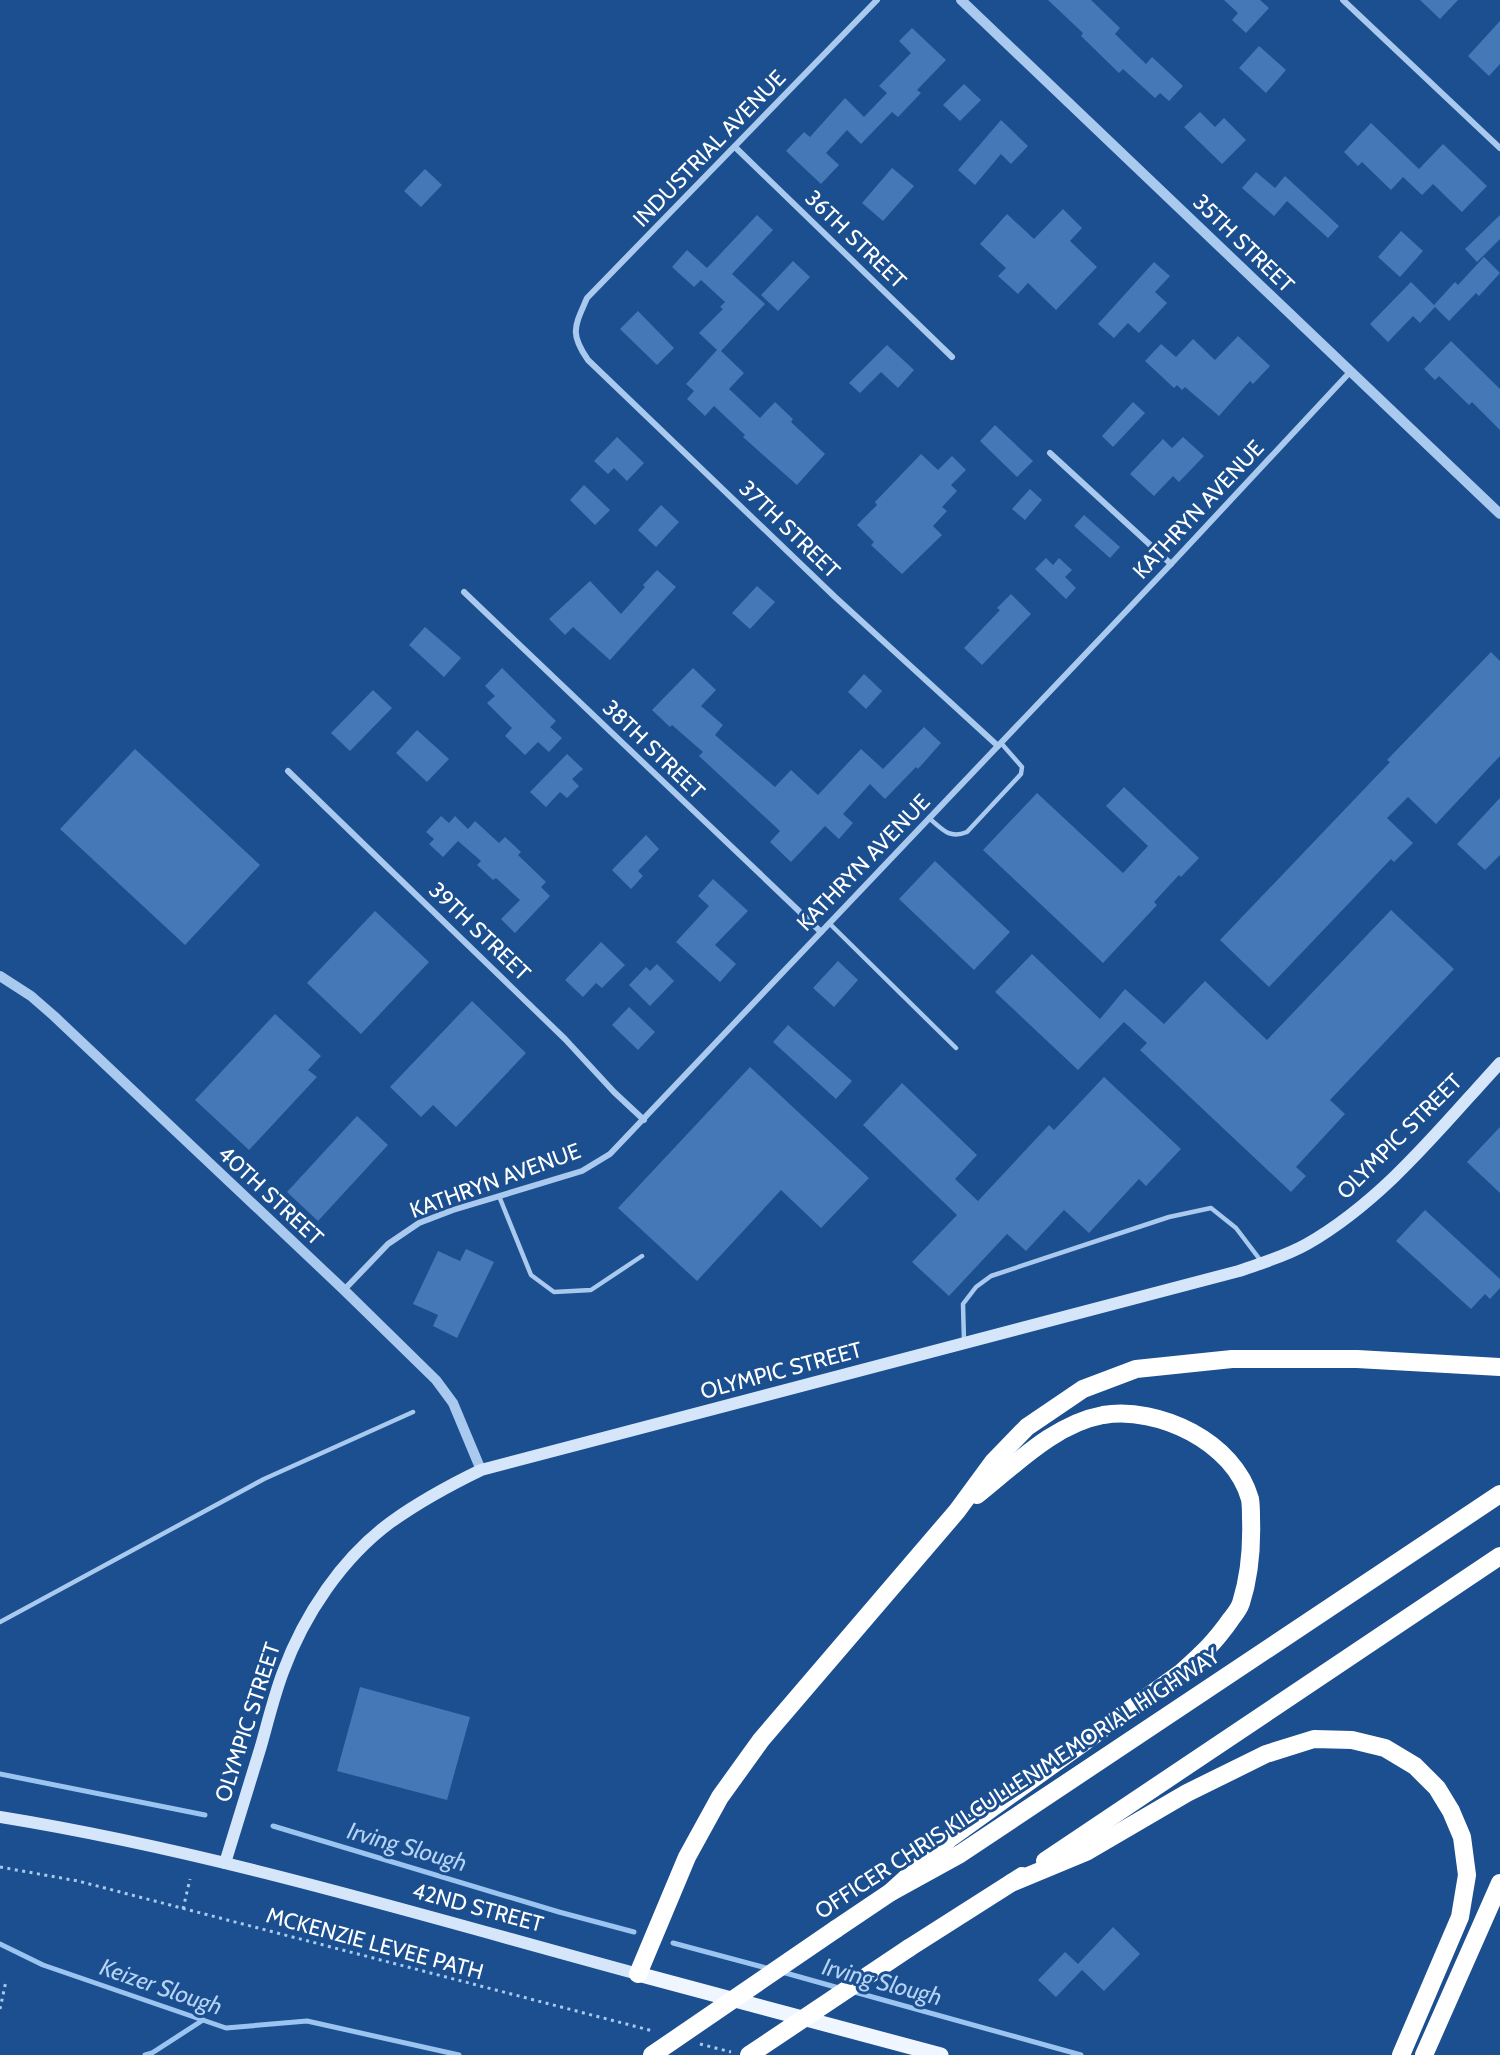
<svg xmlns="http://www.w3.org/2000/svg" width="1500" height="2055" font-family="Cabin,sans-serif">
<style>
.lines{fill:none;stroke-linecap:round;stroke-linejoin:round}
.stream{stroke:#9cc4f0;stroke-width:5}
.building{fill:#4478b7}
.path{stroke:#a9c9ee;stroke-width:3;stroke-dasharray:3 4.5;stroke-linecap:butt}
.service{stroke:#a9c9ee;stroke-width:4.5}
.minor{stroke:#a9c9ee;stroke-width:6}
.tertiary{stroke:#a9c9ee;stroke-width:10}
.secondary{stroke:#d6e6fa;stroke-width:12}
.primary{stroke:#f0f6ff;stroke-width:15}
.motorway{stroke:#fff;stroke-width:18}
.motorway-bridge{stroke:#fff;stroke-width:18}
.labels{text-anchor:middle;stroke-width:6;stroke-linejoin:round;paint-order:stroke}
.street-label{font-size:22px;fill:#fff;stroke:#1b4f8f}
.water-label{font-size:24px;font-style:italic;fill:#b5d3f5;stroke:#1b4f8f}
</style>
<rect width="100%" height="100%" fill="#1b4f8f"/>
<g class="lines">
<g class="stream">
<path d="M0,1774L205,1815"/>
<path d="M273,1826L559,1912L634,1932"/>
<path d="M673,1943L770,1969"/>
<path d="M0,1944L43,1965L226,2028L307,2021L459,2055"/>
<path d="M782,1972L839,1988"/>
<path d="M851,1991L1081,2055"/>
<path d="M145,2055L152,2053L203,2020"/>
</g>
</g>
<g class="building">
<path d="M1048,0H1091L1120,28L1115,34L1146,64L1152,57L1183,86L1169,101L1160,93L1155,98L1123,69L1119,73L1081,36L1083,33Z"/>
<path d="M1224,0H1260L1269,8L1246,33L1232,20L1238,13Z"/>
<path d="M1420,0H1458L1440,19Z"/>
<path d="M1500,21V64L1489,76L1468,56Z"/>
<path d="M912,28L946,60L917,90L921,93L898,117L892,112L861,144L847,130L826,153L839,165L821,184L786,151L804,132L810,137L845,98L864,117L887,93L879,86L911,53L899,41Z"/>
<path d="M1259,46L1286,70L1266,93L1239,68Z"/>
<path d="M964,84L981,100L960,121L943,105Z"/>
<path d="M1200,112L1215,127L1224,118L1246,140L1222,164L1184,127Z"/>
<path d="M1001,120L1028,146L1011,164L1001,154L975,185L958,170Z"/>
<path d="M1371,123L1419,169L1443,144L1487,186L1462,212L1433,184L1422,195L1403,177L1391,190L1362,162L1358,166L1344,152Z"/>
<path d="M892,168L914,186L883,221L862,203Z"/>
<path d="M425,169L442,185L421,207L404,191Z"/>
<path d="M1256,172L1275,188L1285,176L1339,226L1328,238L1287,201L1274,216L1242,188Z"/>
<path d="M1063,209L1082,228L1070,241L1097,267L1056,310L1028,283L1018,294L998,276L1006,268L980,244L1007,214L1034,239Z"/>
<path d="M757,215L773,230L732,274L765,304L721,351L744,373L729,389L760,418L775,402L793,419L791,422L825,454L797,485L743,437L745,435L714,406L705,416L687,399L694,391L686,384L717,350L699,333L723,309L720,307L725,302L701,280L694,287L672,267L687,250L707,268Z"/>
<path d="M1500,215V239L1477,262L1465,249Z"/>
<path d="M1401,231L1423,251L1400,277L1378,257Z"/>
<path d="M1484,257L1500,273L1479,296L1476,293L1449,321L1435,307L1420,323L1413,316L1388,342L1370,324L1411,282L1434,305L1455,282L1458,285Z"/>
<path d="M793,261L810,277L778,311L761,295Z"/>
<path d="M1154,262L1170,276L1155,292L1167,303L1139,333L1128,323L1114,338L1098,324Z"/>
<path d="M638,311L674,348L657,365L620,329Z"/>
<path d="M1238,336L1270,366L1253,384L1250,381L1219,416L1185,387L1182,390L1177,385L1174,388L1145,361L1161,344L1176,357L1193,339L1215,360Z"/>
<path d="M1451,341L1500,389V430L1472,402L1469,405L1439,376L1435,380L1424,369Z"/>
<path d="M887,345L914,370L898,388L881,372L860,393L849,383Z"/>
<path d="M1133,402L1145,413L1113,447L1102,436Z"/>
<path d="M995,425L1033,461L1017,477L980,441Z"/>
<path d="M617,437L644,463L627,481L614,468L608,474L594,461Z"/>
<path d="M1183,437L1204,456L1179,482L1173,476L1154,496L1130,474L1163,439L1172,448Z"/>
<path d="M921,454L938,470L952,456L966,470L951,485L957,491L942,507L947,511L933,526L942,535L902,574L871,545L874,542L857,525L877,505L875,502Z"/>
<path d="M584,485L610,510L595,525L570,500Z"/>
<path d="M1030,489L1042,500L1025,520L1012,509Z"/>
<path d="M661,505L679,522L656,547L638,530Z"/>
<path d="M1084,515L1120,547L1110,558L1074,526Z"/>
<path d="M1046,558L1053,565L1059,558L1072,570L1065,577L1076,588L1066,599L1035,569Z"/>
<path d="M657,570L676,587L610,660L573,627L565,635L549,619L590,581L621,614L645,587L643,585Z"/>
<path d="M757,586L775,602L750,629L732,613Z"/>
<path d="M1011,594L1031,614L982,665L964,648L1000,610L997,608Z"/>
<path d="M425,627L461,658L444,677L409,645Z"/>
<path d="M1491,652L1500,661V756L1436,824L1408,797L1387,818L1413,843L1394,862L1391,859L1269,987L1220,940L1390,762L1387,760Z"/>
<path d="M502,668L556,721L550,727L562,738L549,752L538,742L525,755L505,736L512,728L487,703L495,696L485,686Z"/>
<path d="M693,668L716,690L701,706L723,725L715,735L775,787L791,770L818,795L861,749L883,769L924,727L941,743L918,769L916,767L885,799L870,784L843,814L853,823L839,839L825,826L791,862L770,842L780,831L699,756L703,752L672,725L670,727L652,710Z"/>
<path d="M864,674L882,691L866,709L848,692Z"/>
<path d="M373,690L392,708L350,751L331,733Z"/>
<path d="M417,730L449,759L427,782L396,753Z"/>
<path d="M135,749L260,865L185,945L60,829Z"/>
<path d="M567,754L583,769L572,779L579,786L567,798L560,792L546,807L530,792Z"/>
<path d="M1124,787L1199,858L1181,877L1179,875L1154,902L1157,905L1103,963L983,850L1037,793L1123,873L1148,846L1106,806Z"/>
<path d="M1500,798V855L1485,870L1457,844Z"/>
<path d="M441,816L449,823L455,816L468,829L475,821L499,843L505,837L521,852L518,855L546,882L541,887L550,896L515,933L501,919L520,900L496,878L493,880L477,865L481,861L458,841L443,857L429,844L434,839L426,832Z"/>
<path d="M646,835L659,849L638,871L643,876L631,889L612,870Z"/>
<path d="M935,861L1010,932L974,970L899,899Z"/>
<path d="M713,879L748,911L715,945L736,964L720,982L676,942L709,906L698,896Z"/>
<path d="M1391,910L1454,969L1330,1100L1345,1114L1296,1167L1306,1176L1291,1192L1140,1050L1147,1043L1124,1022L1078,1070L995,992L1032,954L1100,1019L1125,989L1164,1024L1205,981L1267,1040Z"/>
<path d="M375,911L429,962L361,1034L307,983Z"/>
<path d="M601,942L625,965L602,988L596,983L583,997L565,980Z"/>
<path d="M838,961L858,980L834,1007L813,988Z"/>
<path d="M657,964L674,981L650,1006L629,985L646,967L650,971Z"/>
<path d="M472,1001L526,1053L456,1127L433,1105L421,1117L390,1087Z"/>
<path d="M629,1007L655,1032L638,1050L612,1025Z"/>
<path d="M275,1014L321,1056L308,1070L317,1077L249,1150L195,1100Z"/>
<path d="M788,1025L852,1081L836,1099L773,1042Z"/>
<path d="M750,1067L869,1178L821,1228L781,1190L697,1281L618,1208Z"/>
<path d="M1104,1077L1181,1149L1146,1186L1139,1179L1089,1233L1064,1210L1026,1251L1007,1234L949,1296L912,1262L957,1215L863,1125L902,1083L977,1155L955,1179L978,1201L1049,1125L1054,1130Z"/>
<path d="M357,1116L388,1145L318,1221L287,1192Z"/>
<path d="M1500,1127V1193L1467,1162Z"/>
<path d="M1425,1210L1500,1279V1288L1490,1299L1485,1294L1471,1309L1396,1241Z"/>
<path d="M466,1249L494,1262L457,1338L433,1326L438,1315L413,1304L438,1251L460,1261Z"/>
<path d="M360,1687L470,1717L447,1800L337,1771Z"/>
<path d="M1113,1927L1140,1954L1104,1991L1082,1970L1056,1997L1038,1980L1065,1952L1078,1964Z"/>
</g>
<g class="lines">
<g class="path">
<path d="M0,1867L78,1881L653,2031"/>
<path d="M183,1909L190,1879"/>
<path d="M0,2009L6,1981"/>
<path d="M700,2044L731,2052"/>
</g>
<g class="service">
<path d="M929,818C943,830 949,839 967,832L1021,774L1022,767L1001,743"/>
<path d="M829,923L956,1048"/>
<path d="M499,1196L531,1275L554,1292L591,1290L642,1256"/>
<path d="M964,1342L963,1304L976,1287L991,1276L1169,1217L1211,1208L1236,1228L1261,1261"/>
<path d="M0,1622L264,1479L413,1412"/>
</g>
<g class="minor">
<path d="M877,0L587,298C575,326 569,333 588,360L835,597L998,746"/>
<path d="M1343,0L1500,148"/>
<path d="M735,147L952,357"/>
<path d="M1050,453L1171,564"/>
<path d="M464,592L821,932"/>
<path d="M288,771L565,1039L614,1092L644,1120"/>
<path d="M344,1290L388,1244L419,1223L453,1210L582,1171L610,1154L1171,564L1351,371"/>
</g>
<g class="tertiary">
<path d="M961,0L1500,514"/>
<path d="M0,976L31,996L54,1016L344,1290L436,1380L453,1403L481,1470"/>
</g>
<g class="secondary">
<path d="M0,1817C216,1852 427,1917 638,1974"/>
<path d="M225,1863C237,1824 249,1785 261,1746C268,1721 274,1696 283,1672C304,1615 342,1558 391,1522C419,1502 450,1485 481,1470L1239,1271C1262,1263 1286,1256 1307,1244C1384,1200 1441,1127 1500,1063"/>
</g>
<path class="primary" d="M638,1974L941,2055"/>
<g class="motorway">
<path d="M1045,1861L1500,1556"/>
<path d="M1011,1883L1086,1852L1187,1793L1266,1754L1314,1739L1352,1740L1385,1748L1415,1766L1437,1788L1451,1811L1462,1837L1467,1875L1460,1917L1401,2055"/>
<path d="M891,1892L949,1839L1182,1672C1203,1653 1215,1642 1231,1619C1235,1614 1239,1609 1241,1603C1250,1575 1252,1547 1251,1518C1251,1512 1251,1505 1250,1499C1234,1442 1159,1406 1103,1415C1054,1424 1015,1465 977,1495"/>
<path d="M836,1929L891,1892L960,1854L1500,1494"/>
<path d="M909,1948L1022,1876"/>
<path d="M638,1974L687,1857L720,1797L761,1740L957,1511L993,1462L1027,1427L1083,1389L1136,1369L1232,1359H1357L1500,1367"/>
<path d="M1424,2055L1500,1883"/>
</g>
<g class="motorway-bridge">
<path d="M652,2055L836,1929"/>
<path d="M749,2055L909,1948"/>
</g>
</g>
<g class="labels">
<g class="street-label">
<text transform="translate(709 148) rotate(-46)" y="8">INDUSTRIAL AVENUE</text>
<text transform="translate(856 239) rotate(44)" y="8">36TH STREET</text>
<text transform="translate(1244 243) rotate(44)" y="8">35TH STREET</text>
<text transform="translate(1198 509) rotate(-47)" y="8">KATHRYN AVENUE</text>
<text transform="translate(790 529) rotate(44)" y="8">37TH STREET</text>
<text transform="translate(654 749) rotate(44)" y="8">38TH STREET</text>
<text transform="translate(863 862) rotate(-46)" y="8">KATHRYN AVENUE</text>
<text transform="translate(480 931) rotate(44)" y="8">39TH STREET</text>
<text transform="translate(1399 1136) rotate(-45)" y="8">OLYMPIC STREET</text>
<text transform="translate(495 1180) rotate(-20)" y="8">KATHRYN AVENUE</text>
<text transform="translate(271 1195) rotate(43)" y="8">40TH STREET</text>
<text transform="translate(781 1370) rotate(-15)" y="8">OLYMPIC STREET</text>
<text transform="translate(247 1722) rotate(-72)" y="8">OLYMPIC STREET</text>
<text transform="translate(1017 1783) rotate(-33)" y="8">OFFICER CHRIS KILCULLEN MEMORIAL HIGHWAY</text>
<text transform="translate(478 1907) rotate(15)" y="8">42ND STREET</text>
<text transform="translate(375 1943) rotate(15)" y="8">MCKENZIE LEVEE PATH</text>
</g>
<g class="water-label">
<text transform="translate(407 1847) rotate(16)" y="8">Irving Slough</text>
<text transform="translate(882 1982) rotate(15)" y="8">Irving Slough</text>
<text transform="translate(161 1987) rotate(19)" y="8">Keizer Slough</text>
</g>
</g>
</svg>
